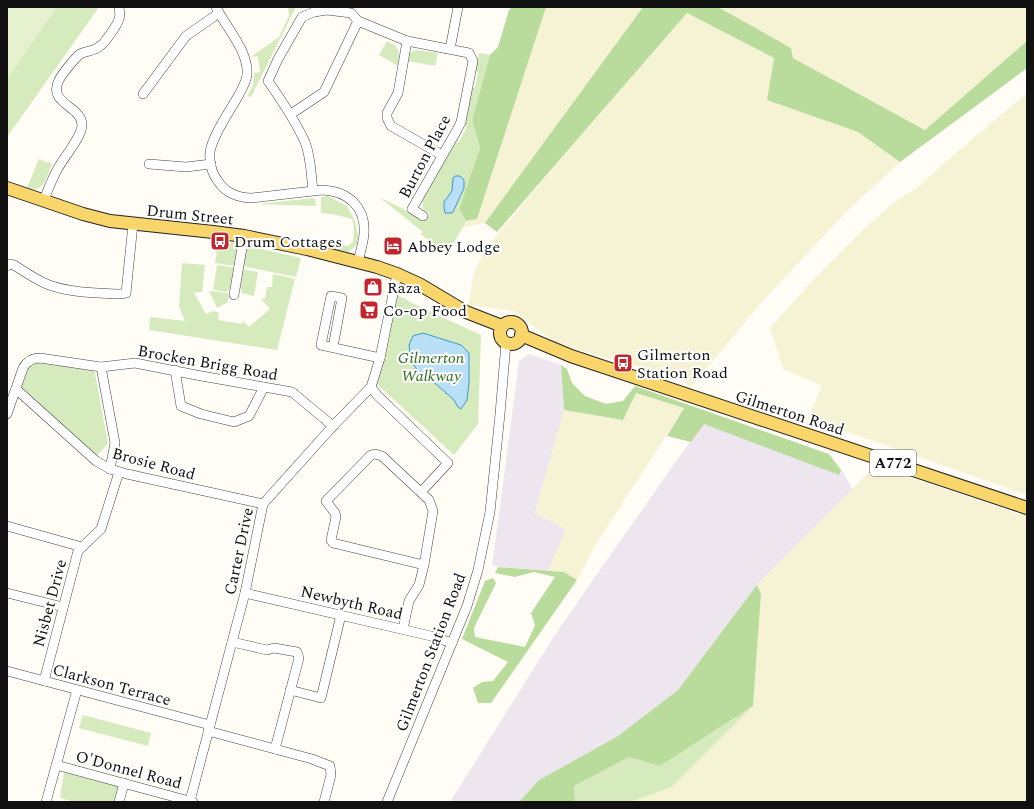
<svg xmlns="http://www.w3.org/2000/svg" width="1034" height="809" font-family="Spectral,serif">
<style>
.industrial{fill:#eee6ef}
.farmland{fill:#f6f3d4}
.green{fill:#d5ebbd}
.forest{fill:#b9dc9c}
.pitch{fill:#e6f2cf}
.water{fill:#b9e0f7;stroke:#3f96cf}
.lines{fill:none;stroke-linecap:round;stroke-linejoin:round}
.minor-casing{stroke:#444;stroke-width:10}
.major-casing{stroke:#222;stroke-width:14}
.minor{stroke:#fff;stroke-width:9}
.major{stroke:#f9d66b;stroke-width:12}
.labels{text-anchor:middle;stroke-width:4;stroke-linejoin:round;paint-order:stroke}
.shield{fill:#fff;stroke:#585858;stroke-width:1}
.shield-label{font-size:15px;font-weight:bold;fill:#111}
.street-label{font-size:16px;fill:#111;stroke:#fff}
.poi-label{font-size:16px;fill:#111;stroke:#fff;text-anchor:start}
.park-label{font-size:16px;font-style:italic;fill:#2f6b1f;stroke:#fff}
</style>
<rect width="100%" height="100%" fill="#fffdf5"/>
<g class="industrial">
<path d="M529,354L561,365L564,410L535,513L567,529L548,571L492,566L501,499L519,361Z"/>
<path d="M703,423L842,470L853,490L757,585L678,690L618,736L539,780L519,802H450L553,638L581,597Z"/>
</g>
<g class="farmland">
<path d="M535,7H643L485,223L463,227Z"/>
<path d="M718,7H1027V41L926,130L793,58L791,48Z"/>
<path d="M687,13L774,58L767,100L858,132L900,162L845,213L760,304L691,387L677,377L557,344L513,311L468,305L475,269L491,242L549,173Z"/>
<path d="M1027,93V495L808,418L822,386L783,369L770,328L812,281L863,230L892,204L918,187L942,165Z"/>
<path d="M636,393L684,408L596,544L577,580L564,572L548,571L566,529L535,513L564,410L623,420Z"/>
<path d="M875,466L1027,517V802H630L672,787L753,706L761,594L757,585Z"/>
</g>
<g class="green">
<path d="M7,7H99L7,137Z"/>
<path d="M288,7H296L251,97L247,96L253,86L254,73L260,72L258,56L251,57L279,37L289,16Z"/>
<path d="M387,41L395,45L399,52L398,55L399,56L398,66L379,55Z"/>
<path d="M416,50L438,53L435,66L408,61L409,53Z"/>
<path d="M479,53L490,55L472,120L480,148L459,209L466,221L463,227L448,253L437,247L421,234L423,232L379,197L426,220L430,213L423,209L422,199L454,143L459,142L466,129L465,121L471,89L475,87L478,73L476,70Z"/>
<path d="M39,159L52,164C47,175 44,195 27,188Z"/>
<path d="M328,196L347,206L355,221L358,235L357,245L348,252L319,246L320,240L348,246L353,242L354,227L352,219L337,215L321,213V197Z"/>
<path d="M315,198L316,206L257,204Z"/>
<path d="M223,242L234,243L237,245L235,266L215,263L218,243H222Z"/>
<path d="M249,246L301,258L296,277L242,266L246,247Z"/>
<path d="M182,263L205,265L202,292H194L206,314L213,311L219,313L218,320L242,324L243,321L249,327L270,309L261,299H265L267,287H272L273,274L295,279L277,350L149,330L150,317L185,321L179,307Z"/>
<path d="M217,265L237,268L234,286L226,292L213,290Z"/>
<path d="M242,269L258,272L254,296L242,293L240,287Z"/>
<path d="M209,291L228,293V302L217,308Z"/>
<path d="M396,294L418,306L481,335L478,424L454,455L377,384Z"/>
<path d="M38,362L94,371L95,373L108,444L96,456L19,387C24,372 23,368 38,362Z"/>
<path d="M753,706L672,787L630,802H575L574,786L629,757L660,766Z"/>
<path d="M83,715L151,733L148,746L79,728Z"/>
<path d="M64,772L119,786L115,802H74L60,798Z"/>
</g>
<g class="forest">
<path d="M512,7H546L477,219L466,221L459,209L480,148L472,120L490,55L498,47L509,10Z"/>
<path d="M643,7H718L791,48L793,58L925,130L1027,41V68L1003,86L900,162L858,132L767,100L774,58L687,13L497,232L485,223Z"/>
<path d="M561,365L567,369L572,383L585,396L606,404L623,401L635,386L829,454L841,470L839,475L704,424L691,442L667,436L684,408L636,393L623,420L564,410Z"/>
<path d="M498,567L564,572L577,580L491,703H478L473,688L482,682L493,681L508,662L462,639L485,581L493,578L496,583L474,628L475,637L525,647L535,625L531,613L555,577L534,572L515,577L495,573Z"/>
<path d="M757,585L761,594L753,706L660,766L629,757L574,786L575,802H519L539,780L618,736L678,690Z"/>
</g>
<path class="pitch" d="M7,7H57L7,79Z"/>
<g class="water">
<path d="M455,176H460L464,180V188L453,212L451,213H445L444,208V202L452,191L453,178Z"/>
<path d="M423,333L461,345L469,353V383L467,400L461,409L458,407L454,400L436,384L418,371L411,361L409,345L413,336Z"/>
</g>
<g class="lines">
<g class="minor-casing">
<g id="minor">
<path d="M216,7C226,28 249,51 247,75C246,83 241,91 237,98C229,112 212,137 210,152C209,162 212,174 218,181C225,193 239,198 252,198L322,190C348,191 366,207 364,234C363,244 360,253 358,262"/>
<path d="M407,41L398,93L387,113V118L391,126L442,155"/>
<path d="M450,49L458,7"/>
<path d="M143,94L186,36L219,13"/>
<path d="M291,114L324,92L358,21"/>
<path d="M149,164L186,167L211,164"/>
<path d="M313,190C311,175 311,157 305,142C295,120 282,101 268,81L278,59L302,17L314,12L327,10L351,13L358,21L407,41L469,53L473,61L461,122L457,130L412,209L423,216"/>
<path d="M44,201C47,190 52,180 57,170C63,158 82,137 82,125C82,106 47,104 59,80C62,74 75,58 80,54C86,51 95,51 100,46C104,44 118,24 119,19C121,15 119,11 119,7"/>
<path d="M7,266L9,264L14,265C25,272 36,280 49,285C72,293 97,293 120,294L126,293L133,224"/>
<path d="M234,295L244,236"/>
<path d="M333,347L342,298L331,296L321,345L380,358"/>
<path d="M101,367L115,443L110,469"/>
<path d="M175,370L181,406L201,414L234,422L249,416L264,387"/>
<path d="M371,387L377,395L448,463L421,492"/>
<path d="M16,389L96,461L110,469L127,474L263,504"/>
<path d="M7,414L23,368C27,361 32,358 40,358L101,367L135,363L196,375L292,392L333,426"/>
<path d="M7,526L82,547"/>
<path d="M7,593L63,607"/>
<path d="M245,593L431,636L452,643"/>
<path d="M403,629L409,601L419,585L424,565L433,511L429,500L382,456L375,454L371,455L326,501L335,513L336,517L331,540L333,543L424,565"/>
<path d="M232,642L267,650L274,648L297,652L299,658L275,749"/>
<path d="M7,671L210,725"/>
<path d="M44,681L78,551L101,529L119,472"/>
<path d="M290,690L321,698L341,615"/>
<path d="M208,731L312,759L330,766L331,775L324,802"/>
<path d="M56,765L193,802"/>
<path d="M190,801L245,593L263,504L333,426L371,387L380,358L397,274"/>
<path d="M46,802L77,690"/>
<path d="M119,802L124,783"/>
<path d="M387,802L467,606L478,570L490,512L500,414L506,343"/>
</g>
</g>
<g class="major-casing">
<g id="major">
<path d="M7,188L83,214L110,221L213,232L244,236L307,249L377,267L397,274L419,284L466,312L502,326"/>
<circle cx="511" cy="333" r="11"/>
<path d="M521,335L571,356L1027,508"/>
</g>
</g>
<use href="#minor" class="minor"/>
<use href="#major" class="major"/>
</g>
<defs>
<g id="bus-square" transform="scale(1)"><rect x="-9" y="-9" width="18" height="18" rx="4" fill="#c4262e" stroke="#fff"/><path d="M-5-6H5V4H4V6H2V4H-2V6H-4V4H-5ZM-3.5-4V0h7V-4ZM-3.5 1.2v1.5H-2V1.2ZM2 1.2v1.5H3.5V1.2Z" fill="#fff"/></g>
<g id="hotel-square" transform="scale(1)"><rect x="-9" y="-9" width="18" height="18" rx="4" fill="#c4262e" stroke="#fff"/><path d="M-6-4.5h1.5V1H6V5H4.5V3h-9V5H-6ZM-4 0a1.8 1.8 0 1 1 3.6 0ZM.5 0V-2.5h3Q6-2.5 6 0Z" fill="#fff"/></g>
<g id="shop-square" transform="scale(1)"><rect x="-9" y="-9" width="18" height="18" rx="4" fill="#c4262e" stroke="#fff"/><path d="M-5-2.5h2.3a2.7 3.5 0 0 1 5.4 0H5L5.5 6h-11ZM-1.5-2.5h3a1.5 2.3 0 0 0-3 0Z" fill="#fff"/></g>
<g id="supermarket-square" transform="scale(1)"><rect x="-9" y="-9" width="18" height="18" rx="4" fill="#c4262e" stroke="#fff"/><path d="M-6-5.5h2.5l.6 2H6L4.5 2H-2.5L-4.4-4H-6ZM-1.5 3.2a1.3 1.3 0 1 0 .1 0ZM3 3.2a1.3 1.3 0 1 0 .1 0Z" fill="#fff"/></g>
</defs>
<g fill-rule="evenodd">
<use href="#bus-square" x="220" y="241"/>
<use href="#hotel-square" x="393" y="246"/>
<use href="#shop-square" x="373" y="287"/>
<use href="#supermarket-square" x="369" y="310"/>
<use href="#bus-square" x="623" y="363"/>
</g>
<g class="labels">
<rect class="shield" x="870" y="450" width="46" height="26" rx="3"/>
<g class="shield-label">
<text x="893" y="468">A772</text>
</g>
<g class="street-label">
<text transform="translate(424 156) rotate(-62)" y="6">Burton Place</text>
<text transform="translate(190 214) rotate(6)" y="6">Drum Street</text>
<text transform="translate(208 362) rotate(10)" y="6">Brocken Brigg Road</text>
<text transform="translate(790 412) rotate(18)" y="6">Gilmerton Road</text>
<text transform="translate(154 463) rotate(15)" y="6">Brosie Road</text>
<text transform="translate(238 551) rotate(-78)" y="6">Carter Drive</text>
<text transform="translate(352 602) rotate(13)" y="6">Newbyth Road</text>
<text transform="translate(49 603) rotate(-75)" y="6">Nisbet Drive</text>
<text transform="translate(430 652) rotate(-69)" y="6">Gilmerton Station Road</text>
<text transform="translate(112 684) rotate(15)" y="6">Clarkson Terrace</text>
<text transform="translate(129 769) rotate(15)" y="6">O'Donnel Road</text>
</g>
<g class="poi-label">
<text x="234" y="247">Drum Cottages</text>
<text x="407" y="252">Abbey Lodge</text>
<text x="387" y="293">Raza</text>
<text x="383" y="316">Co-op Food</text>
<text x="637" y="360">Gilmerton<tspan x="637" dy="18">Station Road</tspan></text>
</g>
<g class="park-label">
<text x="431" y="363">Gilmerton<tspan x="431" dy="18">Walkway</tspan></text>
</g>
</g>
<rect width="1034" height="809" fill="none" stroke="#111111" stroke-width="16"/>
</svg>
